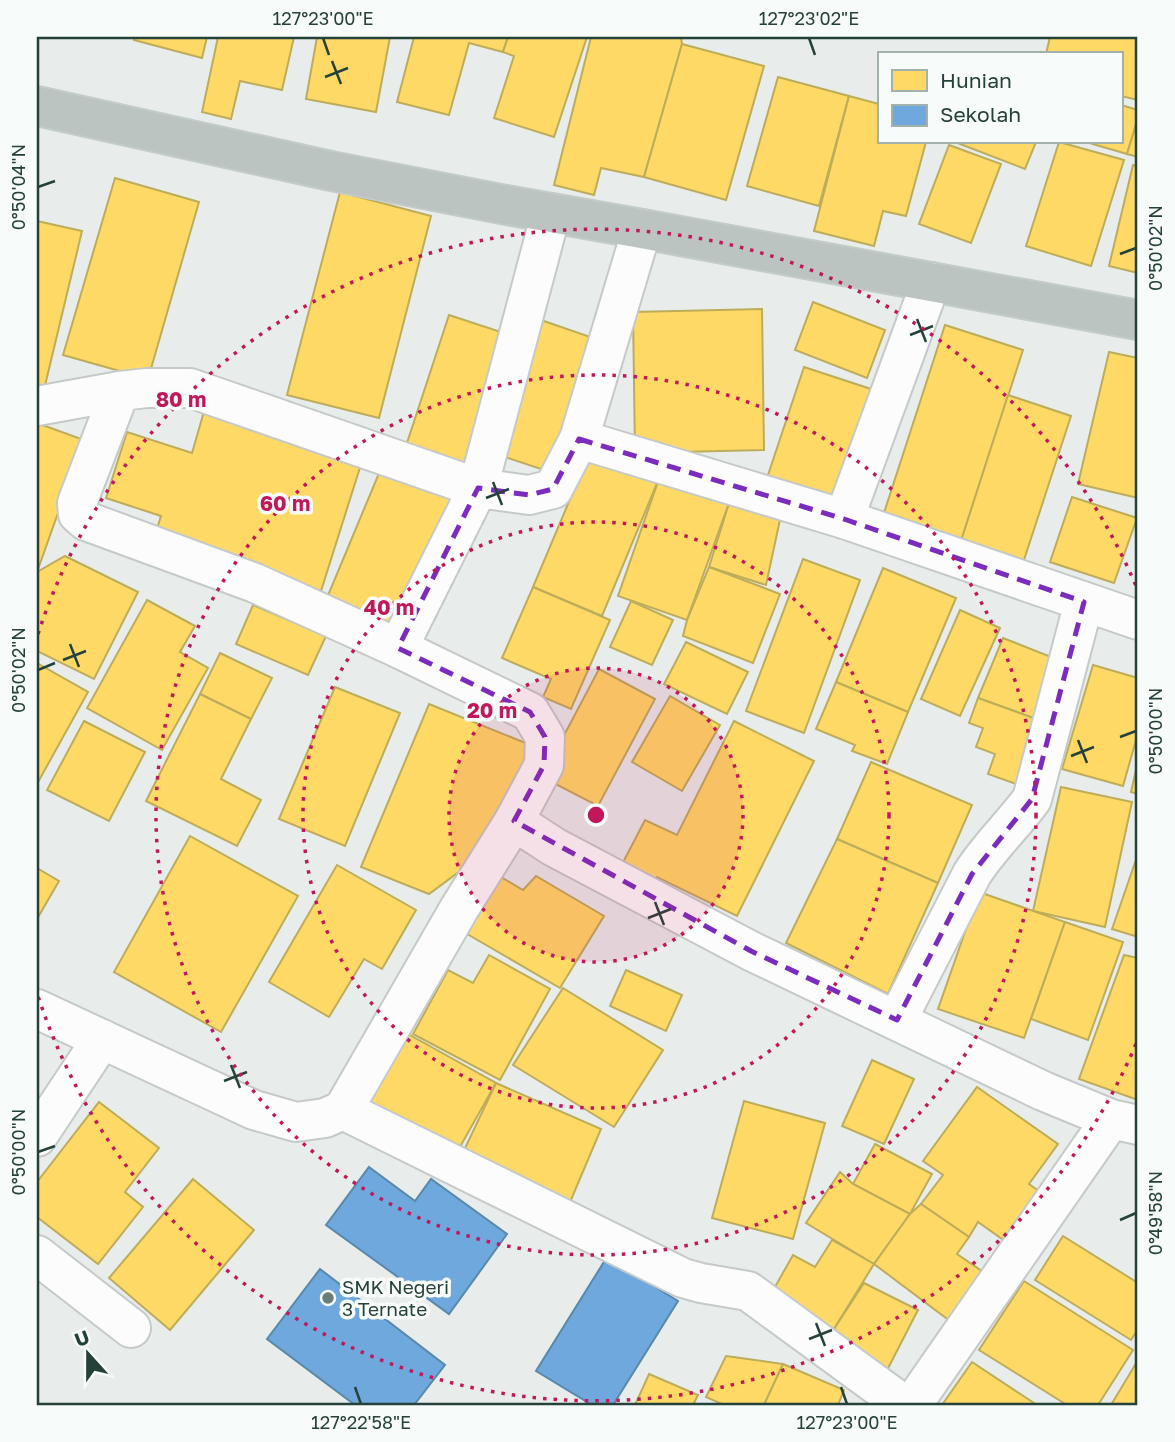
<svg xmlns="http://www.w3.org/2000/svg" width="1175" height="1442" font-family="'Golos Text',sans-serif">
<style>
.homes{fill:#ffd966;stroke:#bdac59;stroke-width:2}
.schools{fill:#6fa8dc;stroke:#5889ab;stroke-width:2}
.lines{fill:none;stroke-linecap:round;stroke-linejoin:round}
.street-casing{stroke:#c5cac8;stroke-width:42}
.highway-casing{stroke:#c3ccc9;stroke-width:42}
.street{stroke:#fcfcfc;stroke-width:38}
.highway{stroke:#bcc4c2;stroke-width:38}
.marked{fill:none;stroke:#7b2cbf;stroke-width:5;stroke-dasharray:14 9;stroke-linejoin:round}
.ticks{fill:none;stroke:#24423a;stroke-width:2.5}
.ring{fill:none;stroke:#c2185b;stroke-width:3.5;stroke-dasharray:3.5 7}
.poi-dot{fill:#697e78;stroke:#f7fbf9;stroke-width:2.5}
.labels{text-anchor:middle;stroke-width:7;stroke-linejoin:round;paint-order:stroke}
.poi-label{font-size:19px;fill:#24423a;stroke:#f7fbf9;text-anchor:start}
.centre{fill:#c2185b;stroke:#f7fbf9;stroke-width:3.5}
.ring-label{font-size:21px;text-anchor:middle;font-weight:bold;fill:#c2185b;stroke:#f7fbf9;stroke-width:7;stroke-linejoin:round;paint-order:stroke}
.neatline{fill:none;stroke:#24423a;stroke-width:2.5}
.ticks-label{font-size:18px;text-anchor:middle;fill:#24423a}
</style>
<rect width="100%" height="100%" fill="#e8edeb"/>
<g class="homes">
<path d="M135,37H207L202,58L134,40Z"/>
<path d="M218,37H294L282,90L240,81L231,119L202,112Z"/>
<path d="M317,37H390L376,112L306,99Z"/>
<path d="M414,37H508L503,52L469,43L449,115L397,102Z"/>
<path d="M508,37H587L554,137L494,118L514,56L503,52Z"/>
<path d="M591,37H681L682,44L644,177L601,168L594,195L554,185Z"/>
<path d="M1050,37H1138V100L1121,96V54H1046Z"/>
<path d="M682,44L764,66L726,200L644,177Z"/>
<path d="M778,77L849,96L819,206L747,186Z"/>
<path d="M849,96L879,104V142H926L906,216L883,211L874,246L814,231Z"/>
<path d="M1121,105L1138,110V118L1127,154L1086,142H1121Z"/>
<path d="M1138,118V157L1127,154Z"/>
<path d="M955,142H1036L1025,169Z"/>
<path d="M1059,142L1124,160L1091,266L1026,246Z"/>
<path d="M949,145L1001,164L971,243L919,224Z"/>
<path d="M1133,165L1138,166V273L1109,266Z"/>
<path d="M115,178L199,202L148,379L63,355Z"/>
<path d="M340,192L431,216L379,418L287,395Z"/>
<path d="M37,221L82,231L42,398L37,397Z"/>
<path d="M813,302L885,330L867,378L795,350Z"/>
<path d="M762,309L764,450L635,453L633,312Z"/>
<path d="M449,315L513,336L469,469L405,449Z"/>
<path d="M538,319L602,341L556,474L490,452Z"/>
<path d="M945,325L1023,350L960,544L882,519Z"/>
<path d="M1109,352L1138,358V498L1078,484Z"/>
<path d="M804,367L874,390L836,504L766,481Z"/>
<path d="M1008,395L1071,416L1023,563L960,544Z"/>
<path d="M205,408L363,458L321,591L154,538L161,516L106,498L127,432L192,453Z"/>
<path d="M37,423L84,440L37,572Z"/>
<path d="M592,447L660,476L602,616L533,587Z"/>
<path d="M382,466L454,495L395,634L324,605Z"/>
<path d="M660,476L730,500L687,620L618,596Z"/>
<path d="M1072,497L1137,518L1114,583L1050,562Z"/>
<path d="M730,500L781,515L766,585L709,567Z"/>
<path d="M65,556L138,592L94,679L37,651V572Z"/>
<path d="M803,559L860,580L804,733L746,711Z"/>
<path d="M709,567L780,594L753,663L683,636L687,620Z"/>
<path d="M883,568L956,598L908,712L836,682Z"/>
<path d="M533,587L610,620L571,709L543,697L551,679L502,658Z"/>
<path d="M147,600L195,626L180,652L208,668L162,750L87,708Z"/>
<path d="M631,601L673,620L652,665L610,647Z"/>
<path d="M253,605L326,636L308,675L236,644Z"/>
<path d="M960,610L1000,628L960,716L921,699Z"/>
<path d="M1003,638L1059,660L1039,720L978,698Z"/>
<path d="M686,642L748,672L727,714L664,684Z"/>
<path d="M220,653L272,678L251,719L200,694Z"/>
<path d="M37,663L88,692L37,784Z"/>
<path d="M1093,665L1138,678V733L1123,786L1062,769Z"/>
<path d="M599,669L655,699L598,806L542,777Z"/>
<path d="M836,682L908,712L887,764L852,751L855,745L816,729Z"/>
<path d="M335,687L400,713L345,846L279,819Z"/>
<path d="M200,694L251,719L221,779L261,800L237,846L146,801Z"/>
<path d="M670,696L720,725L682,791L632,762Z"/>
<path d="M978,698L1039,720L1016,784L988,774L995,754L976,747L983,728L969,723Z"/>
<path d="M429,704L533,746L491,848L429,894L361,867Z"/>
<path d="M84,721L145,752L109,821L47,790Z"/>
<path d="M734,721L814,761L737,916L657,877L653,886L619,870L645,820L677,835Z"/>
<path d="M1138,761V794L1131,792Z"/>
<path d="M871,762L972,805L938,883L837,839Z"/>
<path d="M1061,787L1132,802L1105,927L1033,911Z"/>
<path d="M190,836L298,896L221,1032L114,972Z"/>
<path d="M837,839L938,883L888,994L786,943Z"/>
<path d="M1138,854V937L1112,929Z"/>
<path d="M337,865L416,910L382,969L364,959L329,1017L269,982Z"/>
<path d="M37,868L59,881L37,919Z"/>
<path d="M496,874L523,890L536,876L604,916L560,988L462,931Z"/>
<path d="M979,892L1065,922L1024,1038L938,1009Z"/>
<path d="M1065,922L1123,942L1088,1040L1031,1019Z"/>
<path d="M489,955L550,989L500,1080L413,1034L448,970L473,983Z"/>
<path d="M1124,955L1138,958V1100L1079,1079Z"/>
<path d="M626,970L682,995L666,1031L610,1006Z"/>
<path d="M563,988L663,1050L614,1127L513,1065Z"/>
<path d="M408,1034L496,1083L456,1154L368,1105Z"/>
<path d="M872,1060L914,1079L884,1144L842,1126Z"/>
<path d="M496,1083L601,1129L568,1207L458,1163Z"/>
<path d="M977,1087L1058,1144L1029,1184L1047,1197L1012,1246L978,1222L969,1237L921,1204L943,1175L923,1161Z"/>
<path d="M744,1101L825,1123L793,1239L712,1218Z"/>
<path d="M99,1102L159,1148L125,1192L143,1207L98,1264L37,1217V1182Z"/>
<path d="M875,1144L932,1174L910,1214L853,1184Z"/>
<path d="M840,1172L853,1184L910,1214L874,1264L806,1223Z"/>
<path d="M193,1179L254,1230L170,1330L109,1278Z"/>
<path d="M921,1204L969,1237L957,1254L992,1278L958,1327L874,1264L910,1214Z"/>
<path d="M1063,1236L1138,1283V1329L1131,1340L1035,1280Z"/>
<path d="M832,1240L874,1264L834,1329L771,1294L793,1255L815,1267Z"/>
<path d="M1024,1281L1133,1350L1098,1405H1067L979,1350Z"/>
<path d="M864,1283L918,1310L883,1378L829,1343L834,1329Z"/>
<path d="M726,1356L783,1364L764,1405H724L706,1397Z"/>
<path d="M1138,1360V1405H1111Z"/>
<path d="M972,1362L1037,1405H942Z"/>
<path d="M783,1364L844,1390L838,1405H764Z"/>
<path d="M649,1374L698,1395L693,1405H635Z"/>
</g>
<g class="schools">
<path d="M369,1167L415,1201L431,1179L507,1234L449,1314L326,1225Z"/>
<path d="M607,1257L678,1301L613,1405H592L536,1371Z"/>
<path d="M320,1269L445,1365L414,1405H355L267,1339Z"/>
</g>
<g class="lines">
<g class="street-casing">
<g id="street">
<path d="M120,391L77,503L78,514L86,521L255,583L398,648L530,712L545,737L544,765L514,821"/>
<path d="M37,406L120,391L147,388H190L478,488L551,213"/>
<path d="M579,439L844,519L1138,620"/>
<path d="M844,519L931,282"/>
<path d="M398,648L478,488L529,495L553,489L579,439L642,229"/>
<path d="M37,1009L254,1110L296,1122L325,1118L343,1110L459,909L514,821L554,847L751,951L1043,1091L1111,1119L1138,1125"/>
<path d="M897,1020L972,874C989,847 1013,825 1032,799L1084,602"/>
<path d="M343,1110L683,1278L701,1283L748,1291L904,1405"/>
<path d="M37,1137L102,1039"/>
<path d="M37,1255L131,1328"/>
<path d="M912,1405L1111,1119"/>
</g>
</g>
<g class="highway-casing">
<path id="highway" d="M37,106L331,171L501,204L642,229L1138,320"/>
</g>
<use href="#street" class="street"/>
<use href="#highway" class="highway"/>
</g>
<path class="marked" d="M579,439L844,519L1084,602L1032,799L972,874L897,1020L751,951L514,821L544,765L545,737L530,712L398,648L478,488L529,495L553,489Z"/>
<path class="ticks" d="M323,38L329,55M809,38L815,55M332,61L341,84M325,77L348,68M38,187L55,181M1120,254L1136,248M917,319L926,342M910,335L933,326M493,482L502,505M486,498L509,489M70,644L79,667M63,660L86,651M38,670L55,663M1120,737L1136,731M1078,740L1087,763M1071,756L1094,747M655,902L664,925M648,918L671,909M231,1065L240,1088M224,1081L247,1072M38,1152L55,1146M1120,1220L1136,1213M816,1323L825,1346M809,1339L832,1330M355,1387L361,1404M841,1387L847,1404"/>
<circle cx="596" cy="815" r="147" fill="#c2185b" fill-opacity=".12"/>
<g class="ring">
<circle cx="596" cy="815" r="147"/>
<circle cx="596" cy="815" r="293"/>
<circle cx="596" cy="815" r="440"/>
<path d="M1136 1044A587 587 0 0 1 38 996M38 634A587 587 0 0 1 1136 586"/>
</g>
<circle class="poi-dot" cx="328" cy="1298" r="7"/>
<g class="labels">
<g class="poi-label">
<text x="342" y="1294">SMK Negeri<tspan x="342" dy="22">3 Ternate</tspan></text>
</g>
</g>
<circle cx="596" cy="815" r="10" class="centre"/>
<g class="ring-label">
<text x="181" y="407">80 m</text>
<text x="285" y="511">60 m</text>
<text x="389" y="615">40 m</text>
<text x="492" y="718">20 m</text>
</g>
<rect width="1175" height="1442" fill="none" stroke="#f7fbf9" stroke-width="77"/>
<rect x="878" y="52" width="245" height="91" fill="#f7fbf9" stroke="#a3b1ad" stroke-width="2"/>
<rect x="892" y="70" width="35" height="21" fill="#ffd966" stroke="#a3b1ad" stroke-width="2"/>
<text x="940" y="88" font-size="21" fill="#24423a">Hunian</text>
<rect x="892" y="105" width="35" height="21" fill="#6fa8dc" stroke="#a3b1ad" stroke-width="2"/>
<text x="940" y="122" font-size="21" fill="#24423a">Sekolah</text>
<g transform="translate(88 1354) rotate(339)" stroke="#f7fbf9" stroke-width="5" paint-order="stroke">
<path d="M0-5L12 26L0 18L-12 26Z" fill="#24423a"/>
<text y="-10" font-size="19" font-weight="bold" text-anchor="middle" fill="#24423a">U</text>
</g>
<rect x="38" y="38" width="1098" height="1366" class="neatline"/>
<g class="ticks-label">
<text x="323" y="25">127°23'00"E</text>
<text x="809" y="25">127°23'02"E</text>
<text transform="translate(19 187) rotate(-90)" y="6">0°50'04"N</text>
<text transform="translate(1156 248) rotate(-90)" y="6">0°50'02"N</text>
<text transform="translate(19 670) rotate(-90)" y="6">0°50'02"N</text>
<text transform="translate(1156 731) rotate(-90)" y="6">0°50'00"N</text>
<text transform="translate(19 1152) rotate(-90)" y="6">0°50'00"N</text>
<text transform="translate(1156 1213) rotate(-90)" y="6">0°49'58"N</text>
<text x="361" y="1429">127°22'58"E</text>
<text x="847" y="1429">127°23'00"E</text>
</g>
</svg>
